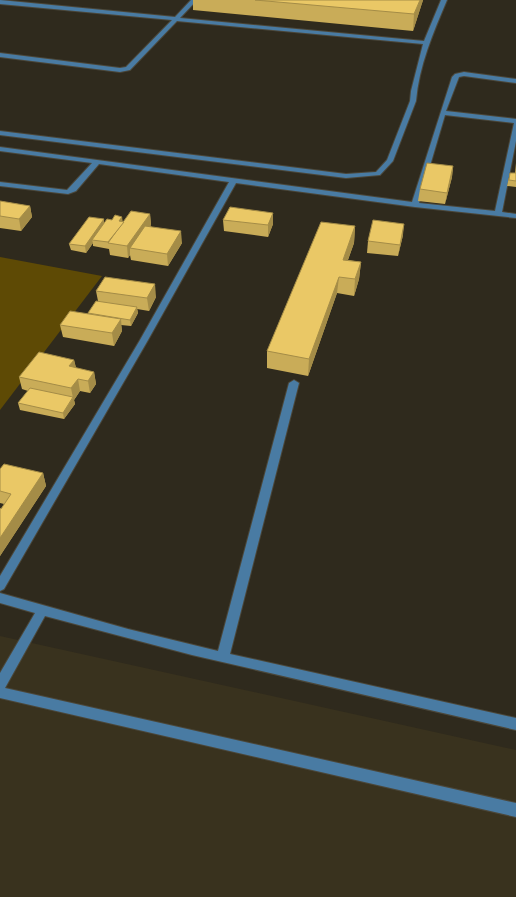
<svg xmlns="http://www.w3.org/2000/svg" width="516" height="897" font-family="'DejaVu Sans',sans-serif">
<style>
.built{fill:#39321e}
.green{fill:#5e4a05}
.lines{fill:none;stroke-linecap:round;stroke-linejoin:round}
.minor-casing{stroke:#4b473a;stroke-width:2}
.minor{fill:#497ba3;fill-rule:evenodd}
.wall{fill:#c9ac58}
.shaded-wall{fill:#a48c47}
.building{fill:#eac866;stroke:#a48c47}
</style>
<rect width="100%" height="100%" fill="#2f2a1d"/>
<path class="built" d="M0,636L516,750V897H0Z"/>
<path class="green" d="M0,257L102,276L0,410Z"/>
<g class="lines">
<g class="minor-casing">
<g id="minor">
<path d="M0,0L175,17L191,0H197L180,18L424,41L441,0H447C433,33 419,66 416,101L393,161L380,175L346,178L0,135V131L346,174L376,172L387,160L410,101L411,91L423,44L177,21L130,70L120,72L0,57V53L120,68L126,67L172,20L0,4Z"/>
<path d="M464,72L516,79V83L464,76L459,77L446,111L516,119V141L502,212L516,214V218L415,207L236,183L148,340L4,589L0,591V576L140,340L229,182L99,164L76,191L68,194L0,186V182L67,190L92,163L0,151V147L412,202L452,77L455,74ZM445,115L514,123L495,211L419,203Z"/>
<path d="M294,380L299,383L230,654L516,718V730L192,655L45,616L5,688L516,803V817L0,698V673L35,613L0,603V593L128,629L218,651L289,383Z"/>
</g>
</g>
<use href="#minor" class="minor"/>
</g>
<g class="wall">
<path d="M193,0H423L413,31L193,10Z"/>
<path d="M516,163V187L507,186L510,173H515Z"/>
<path d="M453,166L452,177L445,204L418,201L420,189Z"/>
<path d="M0,201L30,206L32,217L21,231L0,228Z"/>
<path d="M150,214L151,225L150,226L182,243L168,266L131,260L130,255L128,258L110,255L109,249L93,246V243L86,253L71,250L69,244L104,219V224L123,222Z"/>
<path d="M223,220L273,224L268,237L224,231Z"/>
<path d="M355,226L354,243L348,260L361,262L359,279L354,296L337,293L308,376L267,368V351Z"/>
<path d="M403,235L398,256L367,253L368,241Z"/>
<path d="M96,291L156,297L149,311L137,309L138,313L131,326L121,325L122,331L114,346L63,337L60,325L88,314L98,301Z"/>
<path d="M74,360L76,368L94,372L96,384L90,393L80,391L74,400L75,404L64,419L20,410L18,403L28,391L22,389L19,377Z"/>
<path d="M0,469L43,473L46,486L0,556V508L1,509L4,504L0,503Z"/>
</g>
<g class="shaded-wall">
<path d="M420,0H423L413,31L414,14Z"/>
<path d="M453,166L452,177L445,204L447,193Z"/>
<path d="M30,206L32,217L21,231L19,219Z"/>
<path d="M273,213V224L268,237V225Z"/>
<path d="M150,214L151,225L134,249L130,248V255L128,258L127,246Z"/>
<path d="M122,217L123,223L119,221Z"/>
<path d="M104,219V225L92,240L93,243L86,253L85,246Z"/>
<path d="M404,224L403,235L398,256L400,245Z"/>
<path d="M355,226L354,243L342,276L343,260Z"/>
<path d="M181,231L182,243L168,266L167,254Z"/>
<path d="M361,262L359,279L354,296L355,279Z"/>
<path d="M339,277L337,293L308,376L309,359Z"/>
<path d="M155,284L156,297L149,311L147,298Z"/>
<path d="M137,307L138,313L131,326L130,320Z"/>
<path d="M121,319L122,331L114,346L112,333Z"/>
<path d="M74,360L77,372L69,366Z"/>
<path d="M94,372L96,384L90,393L88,381Z"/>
<path d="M78,379L80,391L74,400L75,404L64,419L63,413L73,398L71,388Z"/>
<path d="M43,473L46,486L0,556V538Z"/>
</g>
<g class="building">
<path d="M255,0H420L414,14Z"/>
<path d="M427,163L453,166L447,193L420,189Z"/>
<path d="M510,173H516V181L509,180Z"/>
<path d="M0,201L30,206L19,219L0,216Z"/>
<path d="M230,207L273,213L268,225L223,220Z"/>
<path d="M131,211L150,214L127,246L108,243Z"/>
<path d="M115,215L122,217L119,221L124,222L108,242L92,240L107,219L112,220Z"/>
<path d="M89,217L104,219L85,246L69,244Z"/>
<path d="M373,220L404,224L400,245L368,241Z"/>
<path d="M321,222L355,226L343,260L361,262L355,279L339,277L309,359L267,351Z"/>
<path d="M145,226L181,231L167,254L130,248Z"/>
<path d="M105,277L155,284L147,298L96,291Z"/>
<path d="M96,301L137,307L130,320L88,313Z"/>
<path d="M70,311L121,319L112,333L60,325Z"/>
<path d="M39,352L74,360L69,366L94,372L88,381L78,379L71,388L19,377Z"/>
<path d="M30,388L73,397L63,413L18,403Z"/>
<path d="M4,464L43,473L0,538V508L1,509L11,494L0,491V469Z"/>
</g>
</svg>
